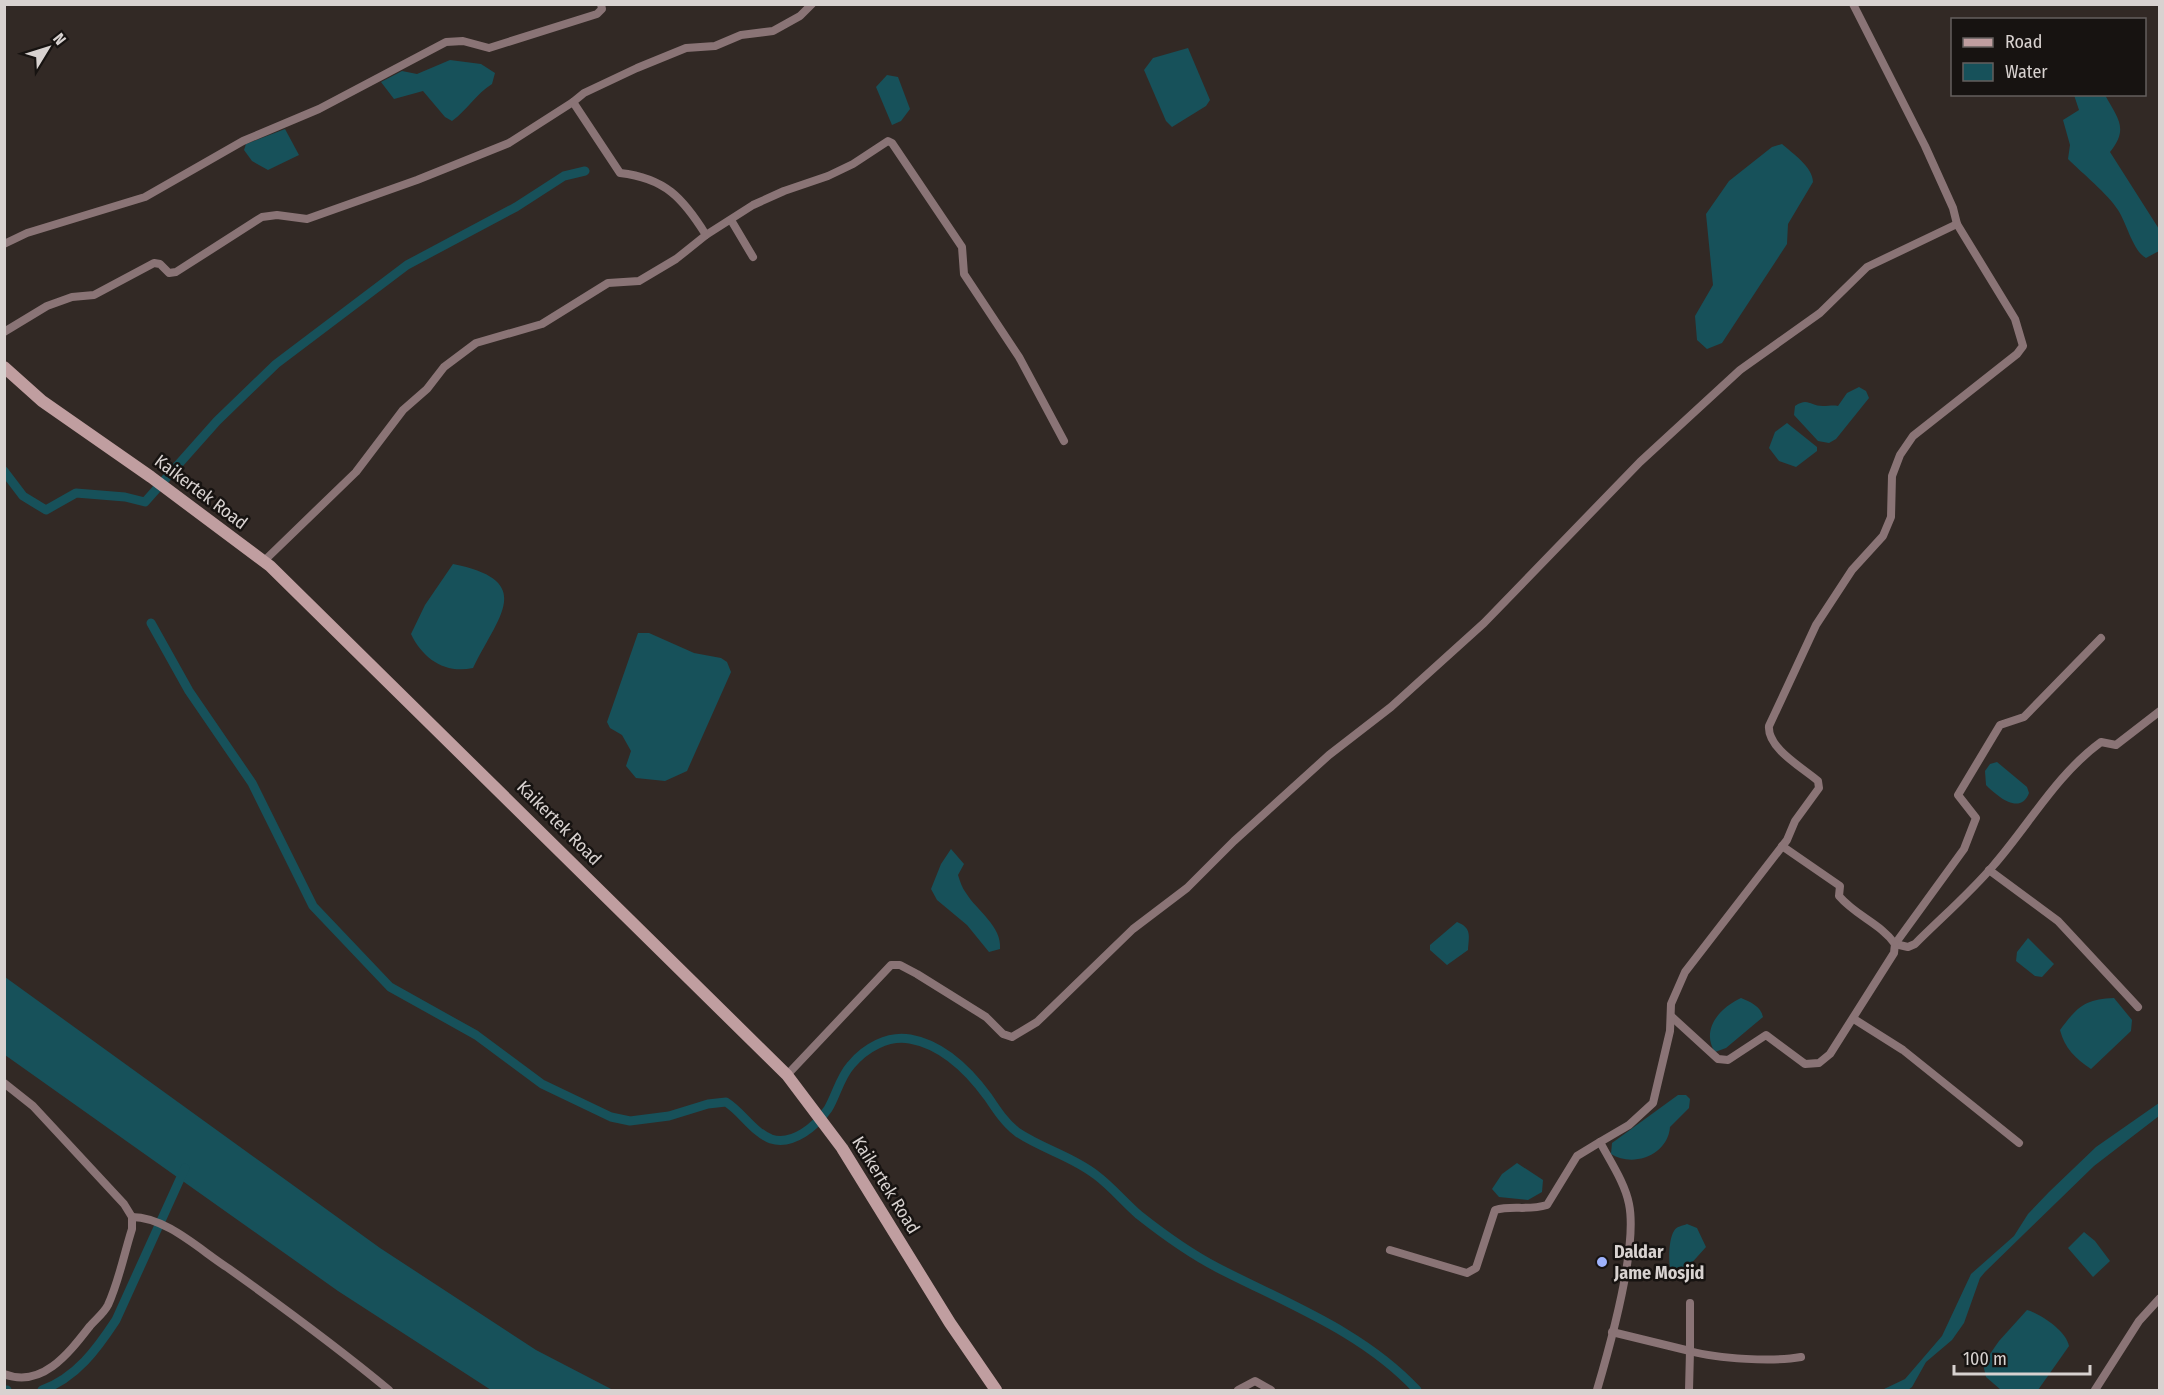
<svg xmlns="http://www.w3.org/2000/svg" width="2164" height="1395" font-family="'Fira Sans Condensed',sans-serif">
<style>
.water{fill:#17515a}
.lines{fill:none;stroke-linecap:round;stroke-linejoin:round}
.canal{stroke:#17515a;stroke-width:9}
.street{stroke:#8a7476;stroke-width:8}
.secondary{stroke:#c09ea0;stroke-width:12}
.poi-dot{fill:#9fb3fd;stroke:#171311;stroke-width:2}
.labels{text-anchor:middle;stroke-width:5;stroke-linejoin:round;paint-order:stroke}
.street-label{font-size:18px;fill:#d8d2d0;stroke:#171311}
.poi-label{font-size:18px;font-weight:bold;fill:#d8d2d0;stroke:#171311;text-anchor:start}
</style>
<rect width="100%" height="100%" fill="#322925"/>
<g class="water">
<path d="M1188,48L1210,100L1206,106L1172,127L1166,121L1144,70L1153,58Z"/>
<path d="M450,60L481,64L495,73L492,84C476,94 468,109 452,121L445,117L423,91L394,99L381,82L402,71L417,74Z"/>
<path d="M887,75L898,77L910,109L901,121L892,125L876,87Z"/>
<path d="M2074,95H2105C2118,119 2129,128 2110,152L2159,229V251L2146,258C2133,251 2127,224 2118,210C2108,194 2082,173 2068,159L2070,145L2063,120L2079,110Z"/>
<path d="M285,129L299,155L268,170L252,161L244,150L246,144Z"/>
<path d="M1782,144C1792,153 1813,167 1813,182L1788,224L1787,244L1722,343L1707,349L1697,340L1695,316L1713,285L1706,214L1729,181L1772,147Z"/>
<path d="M1859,387L1866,391L1869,398L1836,439L1829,443L1818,441L1794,415L1795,406C1808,397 1810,406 1823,406C1829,406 1833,405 1838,406L1847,393Z"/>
<path d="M1787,423L1817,447V451L1796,467L1779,461L1769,448L1775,432Z"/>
<path d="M453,564C537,581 498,616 473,668C445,674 423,659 411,634L425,605Z"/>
<path d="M638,633H649L694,653L721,658L727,662L731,672L687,771L665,781L636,778L626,766L631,751L622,735L610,728L607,722Z"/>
<path d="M1997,762L2027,787L2029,793C2020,816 1997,796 1986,785L1985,771L1990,764Z"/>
<path d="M951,849L964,864L958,875C960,881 962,888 966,893C977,911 1002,926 1000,949L989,952L967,925L937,900L931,889L941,864Z"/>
<path d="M1457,922C1472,928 1469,936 1468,950L1447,965L1430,950V945Z"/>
<path d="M2028,938L2054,964L2042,977L2035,976L2016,961L2017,952Z"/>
<path d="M5,977L380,1248L536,1350L613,1390H491L338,1291L5,1055Z"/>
<path d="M1741,998C1750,1002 1761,1006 1763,1017L1726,1048L1715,1052C1700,1029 1721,1007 1741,998Z"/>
<path d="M2114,998L2132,1020L2131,1031L2091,1069C2075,1058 2065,1049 2060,1030C2077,1007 2085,999 2114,998Z"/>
<path d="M1678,1095H1686L1690,1099L1689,1108L1670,1127C1668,1155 1633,1168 1611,1154L1612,1143Z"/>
<path d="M2159,1103V1116L2094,1166L1985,1272L1980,1278L1964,1323L1952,1340L1926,1362L1912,1387L1908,1390H1882L1905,1379L1942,1336L1971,1274L2014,1236L2028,1214L2049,1192L2096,1147Z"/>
<path d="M1517,1163L1543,1180L1542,1192L1528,1200L1499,1197L1492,1189L1502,1174Z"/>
<path d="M1687,1224L1697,1228L1706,1247L1679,1277L1672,1275C1668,1267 1668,1240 1674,1231C1677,1226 1682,1226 1687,1224Z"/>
<path d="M2084,1232L2095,1241L2110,1261L2093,1277L2068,1248Z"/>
<path d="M2027,1310C2041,1314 2066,1331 2069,1346L2038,1390H2001L1986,1377L1983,1364L1999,1341Z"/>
</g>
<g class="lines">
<g class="canal">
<path d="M4,471L23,496L46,510L76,493L125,497L145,502L217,421L276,364L407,265L516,207L564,176L585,171"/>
<path d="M151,623L189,691L252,783L313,906L390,987L476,1035L542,1084L611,1117L630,1121L669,1116L708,1104L726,1102C742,1112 753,1132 771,1139C793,1146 816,1126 828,1109C836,1096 840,1077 851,1065C865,1048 888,1035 910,1039C944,1045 969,1071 988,1097C996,1109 1005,1123 1017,1132C1042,1149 1072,1156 1096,1175C1112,1187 1124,1202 1139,1215C1163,1234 1191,1254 1218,1268C1288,1304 1363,1332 1417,1390"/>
<path d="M4,1390H7"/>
<path d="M42,1390C76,1378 97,1349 116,1320L185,1168"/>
</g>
<g class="street">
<path d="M731,220L753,257"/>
<path d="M706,235L753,205L784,191L828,176L853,164L888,141L892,143L962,247L964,274L1019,357L1064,441"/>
<path d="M4,244L27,233L145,197L243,141L319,109L446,42L463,41L489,48L597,14L602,9L601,4"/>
<path d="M4,332L47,306L72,297L94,295L154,263L160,264L169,273L176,272L262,217L277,215L307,219L417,180L509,143L573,102"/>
<path d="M264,561L356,472L403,410L427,389L444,367L476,343L542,324L608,283L639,281L676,259L706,235C683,198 665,178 620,173L573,102L584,93L637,68L686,48L715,46L741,35L773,31L800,16L812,4"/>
<path d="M2101,638L2024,717L2000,725L1958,795L1976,818L1964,849L1895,944L1908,947L1915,944C1941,918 1970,893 1993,866C2029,825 2056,775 2101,742L2116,745L2160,711"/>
<path d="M1989,870L2058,921L2138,1007"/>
<path d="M1672,1017L1718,1059L1728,1060L1766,1035L1805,1064L1819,1063L1830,1054L1894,953L1895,944C1881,924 1856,916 1839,896L1840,886L1782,846"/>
<path d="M1854,1019L1903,1050L2019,1143"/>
<path d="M787,1075L891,965H900L917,974L986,1017L1003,1034L1012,1037L1037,1022L1133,929L1187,888L1234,841L1329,755L1391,707L1484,623L1640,462L1740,370L1820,313L1867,267L1957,224"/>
<path d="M4,1083L33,1106L124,1204L132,1217V1229C124,1254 119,1281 108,1305C104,1313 96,1319 90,1326C69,1353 42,1389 4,1374"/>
<path d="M132,1217C166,1217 200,1250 228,1268C284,1308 336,1346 389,1390"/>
<path d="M1390,1250L1467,1273L1476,1268L1495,1210C1513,1205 1527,1211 1547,1205L1577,1156L1600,1142"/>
<path d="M1690,1303V1351C1718,1359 1774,1362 1801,1357"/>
<path d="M1612,1332L1690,1351L1689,1390"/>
<path d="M1238,1390L1255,1381L1271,1390"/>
<path d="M1597,1390C1610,1346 1638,1248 1629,1204C1625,1183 1610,1161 1600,1142L1629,1125L1653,1103L1670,1031L1671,1004L1685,972L1787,840L1795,821L1819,788L1818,781C1803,768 1767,748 1769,726L1816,625L1852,570L1883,536L1891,517L1892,476L1900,455L1913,436L2017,354L2023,346L2015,319L1957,224L1953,208L1925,146L1853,4"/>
<path d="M2095,1390L2139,1321L2160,1298"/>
</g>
<path class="secondary" d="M4,367L42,401L151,477L270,566L787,1075L842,1148L950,1323L996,1390"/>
</g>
<circle class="poi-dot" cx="1602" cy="1262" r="6"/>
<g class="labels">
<g class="street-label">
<text transform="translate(201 492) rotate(37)" y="6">Kaikertek Road</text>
<text transform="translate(559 823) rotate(45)" y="6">Kaikertek Road</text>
<text transform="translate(886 1185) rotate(58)" y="6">Kaikertek Road</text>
</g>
<g class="poi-label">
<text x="1614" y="1258">Daldar<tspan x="1614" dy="21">Jame Mosjid</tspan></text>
</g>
</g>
<rect width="2164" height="1395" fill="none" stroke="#d8d2d0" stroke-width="12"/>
<rect x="1951" y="18" width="195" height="78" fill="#171311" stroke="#645f5d" stroke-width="1.5"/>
<rect x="1963" y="38" width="30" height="9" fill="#c09ea0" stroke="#645f5d" stroke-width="1.5"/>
<text x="2005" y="48" font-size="18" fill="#d8d2d0">Road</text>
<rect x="1963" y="63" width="30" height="18" fill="#17515a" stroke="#645f5d" stroke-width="1.5"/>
<text x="2005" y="78" font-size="18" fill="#d8d2d0">Water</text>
<g transform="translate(48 48) rotate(52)" stroke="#171311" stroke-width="4.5" paint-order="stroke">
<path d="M0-4.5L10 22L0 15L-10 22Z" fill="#d8d2d0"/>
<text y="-9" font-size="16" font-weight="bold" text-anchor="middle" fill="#d8d2d0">N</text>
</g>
<path d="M1954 1365v9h136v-9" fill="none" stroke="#d8d2d0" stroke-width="3"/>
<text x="1963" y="1365" font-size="18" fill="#d8d2d0" stroke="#171311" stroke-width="4.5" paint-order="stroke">100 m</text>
</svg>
